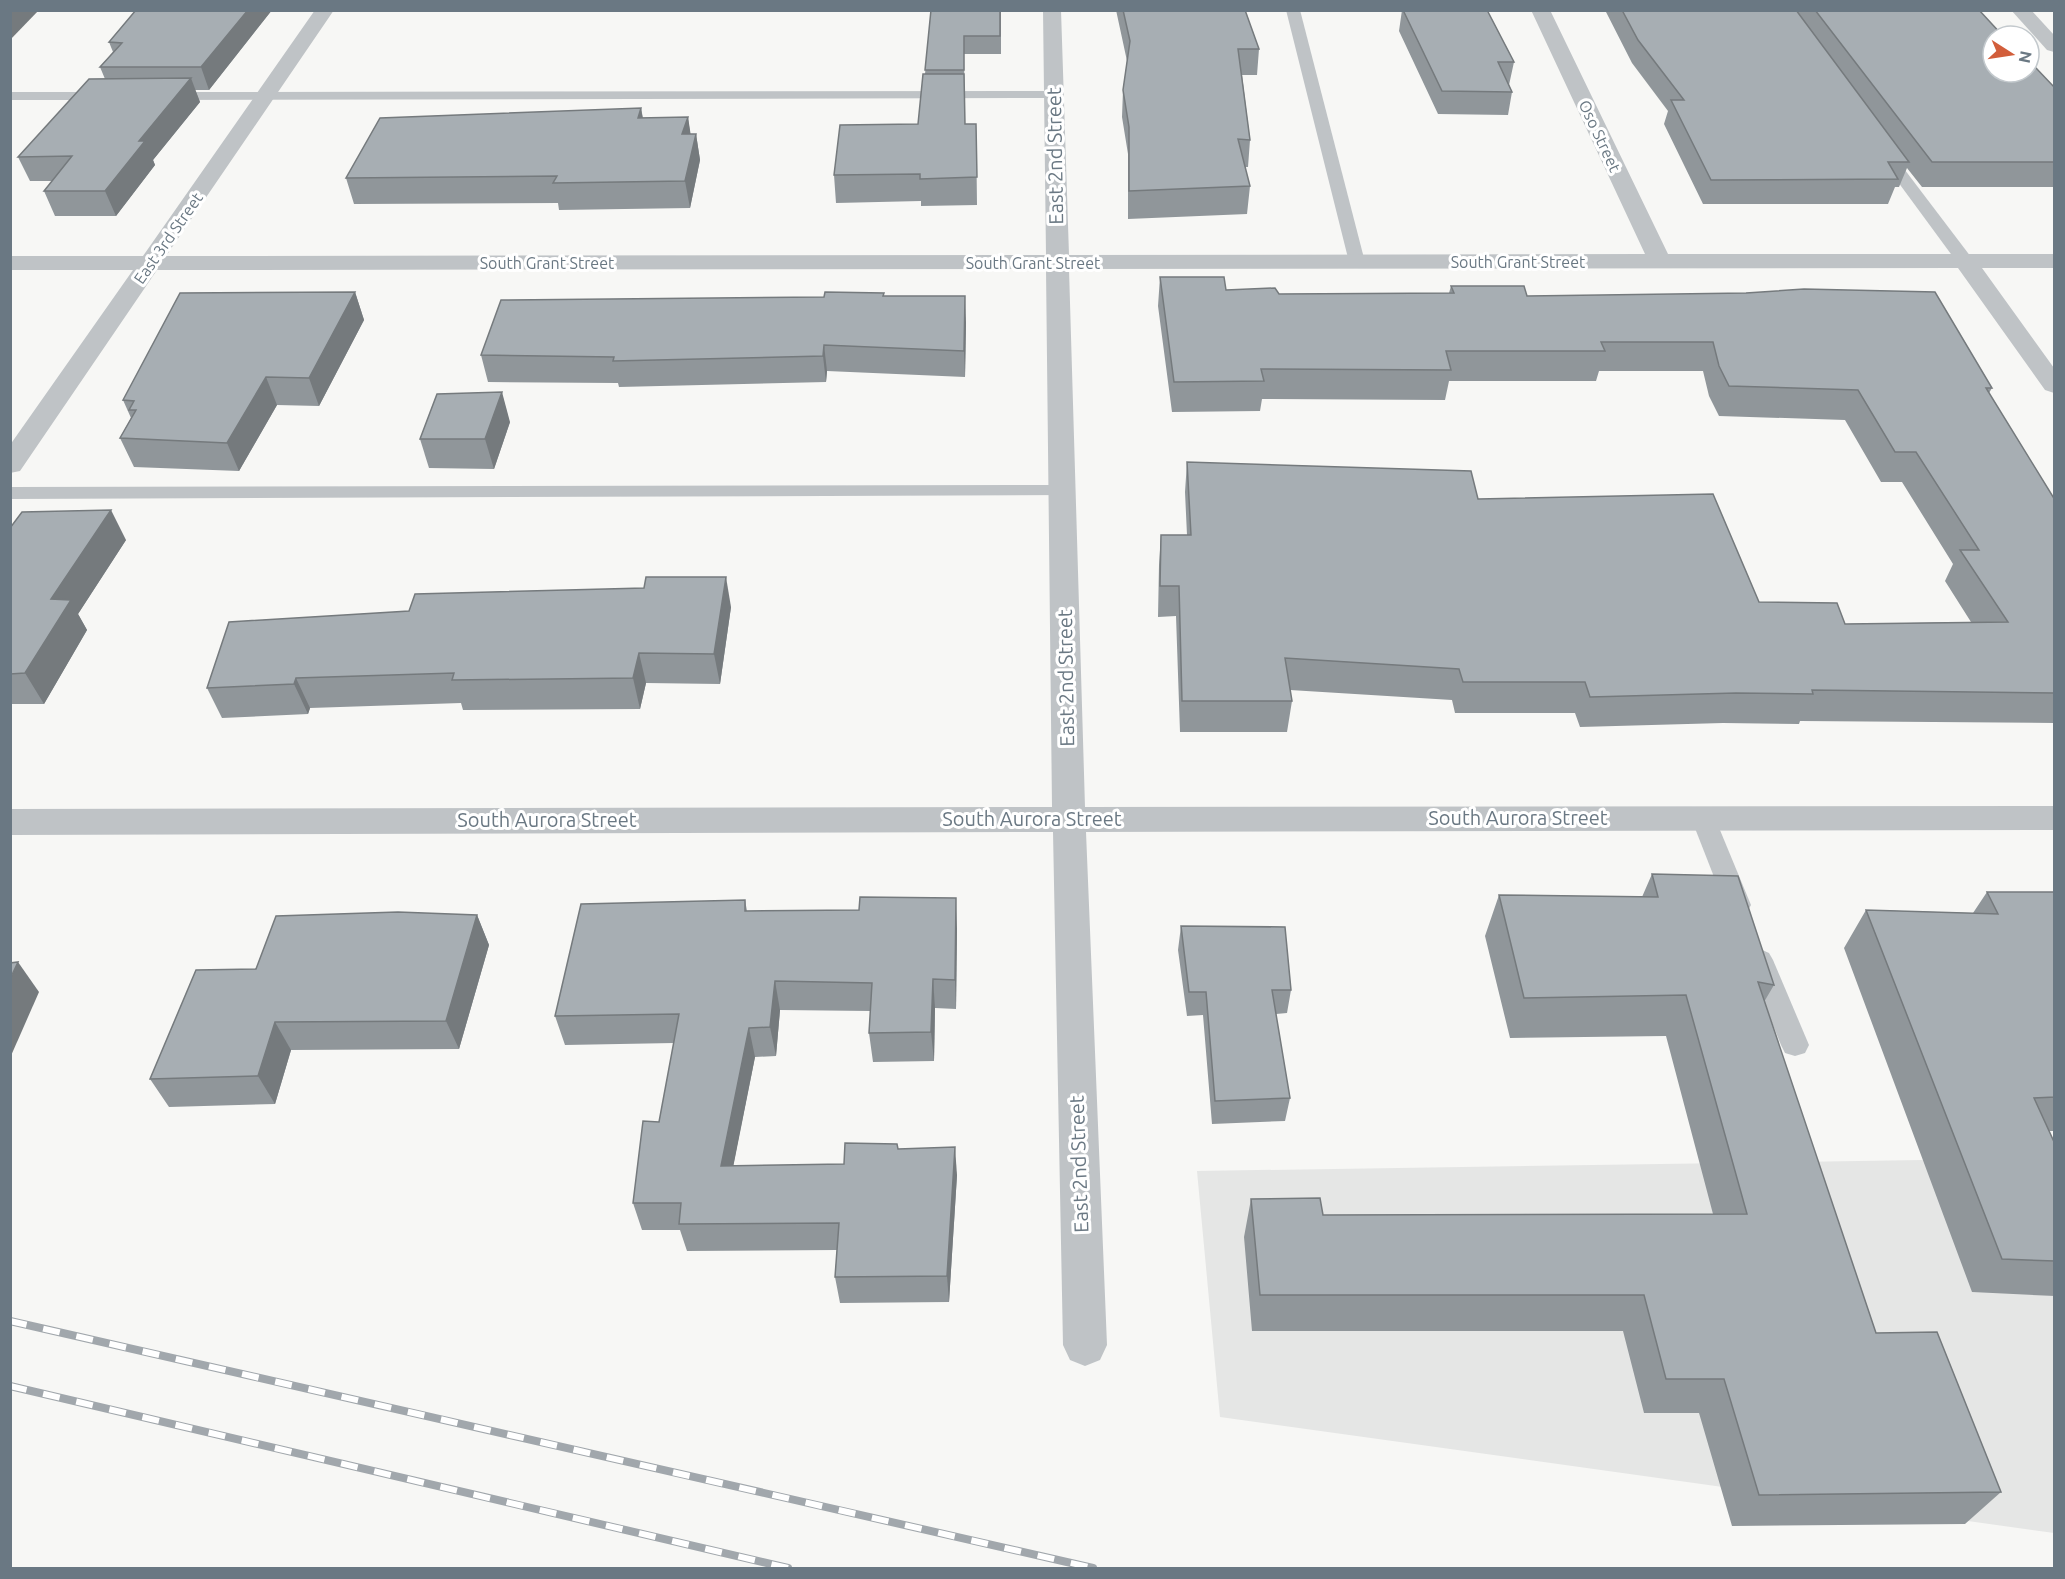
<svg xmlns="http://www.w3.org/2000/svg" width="2065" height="1579" font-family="Ubuntu,sans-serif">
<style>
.built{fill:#e5e6e5}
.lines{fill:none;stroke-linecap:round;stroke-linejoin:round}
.service{fill:#bfc3c6;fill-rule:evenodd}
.minor{fill:#bfc3c6;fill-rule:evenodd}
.rail-casing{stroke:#a1a7ac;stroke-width:8}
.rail{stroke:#fff;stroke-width:6;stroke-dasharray:17;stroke-linecap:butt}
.wall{fill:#90969a}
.shaded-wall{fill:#757a7d}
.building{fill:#a7aeb3;stroke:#757a7d;stroke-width:1.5}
.labels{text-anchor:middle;stroke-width:6;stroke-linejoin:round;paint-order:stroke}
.far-street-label{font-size:16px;fill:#6a7883;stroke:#fff}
.street-label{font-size:20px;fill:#6a7883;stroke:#fff}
</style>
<rect width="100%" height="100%" fill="#f7f7f5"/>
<path class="built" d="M2054,1158V1533L1220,1417L1197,1171Z"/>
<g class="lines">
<g class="service">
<path d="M1286,10H1300L1365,262L1363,266H1351L1349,262Z"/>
<path d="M1053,91L1060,95L1058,98L165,100L158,96L165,92Z"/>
<path d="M10,92H106L113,96L106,100H10Z"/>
<path d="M1884,147L1889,149L1971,257L1973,261L1971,265H1959L1876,152Z"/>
<path d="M1062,485L1069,487L1072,491L1069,495L10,499V487Z"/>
<path d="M1703,809L1712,812L1715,818L1751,905L1747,912L1738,915L1729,912L1725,905L1691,818L1694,812Z"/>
<path d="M1760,949L1769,953L1773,960L1809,1045L1805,1053L1795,1056L1785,1053L1781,1045L1747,960L1751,953Z"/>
</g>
<g class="minor">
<path d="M315,10H334L166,256L1046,255L1043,10H1061L1069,255L1645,254L1531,10H1550L1668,254H2054V268H1982L2054,368V393L2045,390L1958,268L1069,269L1085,807L2054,806V830L1086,832L1107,1345L1100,1360L1085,1366L1070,1360L1063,1345L1053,832L10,835V809L1052,807L1046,269L157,270L20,471L10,473V445L133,270H10V256H143Z"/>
<path d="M2011,10H2031L2054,35V52L2047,50Z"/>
</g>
<g class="rail-casing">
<g id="rail">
<path d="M10,1321L1093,1568"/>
<path d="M10,1386L788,1568"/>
</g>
</g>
<use href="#rail" class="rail"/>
</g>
<g class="wall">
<path d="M136,10H272L209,90H195L200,102L153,160L155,165L116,216H55L44,191L53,181H30L18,157L105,79L100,67L113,52L109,42Z"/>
<path d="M931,10H1001V54H964L965,124H976L977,205L921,206V201L836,203L834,175L918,124L925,74Z"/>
<path d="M1116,10H1245L1259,49L1257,75H1242L1250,140L1248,167H1245L1250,186L1247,214L1128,219V154L1122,117L1123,90L1127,61Z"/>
<path d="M1402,10H1487L1514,62L1509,85L1512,92L1508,115L1438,114L1399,31Z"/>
<path d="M1605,10H1979L1993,36L2055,88V187H1922L1907,168L1899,187H1895L1888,204H1703L1664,124L1668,111L1632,63Z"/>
<path d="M641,108L643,118L688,117L690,134H696L700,160L690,208L559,210L558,203L354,204L346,178Z"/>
<path d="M1160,277L1226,290L1279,294L1449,293L1451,286L1527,296L1992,388L1989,393L2055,500V723L1800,721L1799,724L1723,723L1580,727L1575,713H1455L1452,700L1290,690L1292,701L1287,732H1180L1176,616L1158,617L1159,565L1161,535H1187L1185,492L1187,462L1478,499L1759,602L1845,624L1971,622L1945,581L1953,564L1902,482H1881L1845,420L1719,416L1709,396L1703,371H1599L1596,381H1449L1445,400L1262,399L1260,411L1172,412L1158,306Z"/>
<path d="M355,292L364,320L319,406L277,405L239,471L134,467L120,438L131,418L123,400Z"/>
<path d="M966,322L965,377L827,371L826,382L619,387L618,383L488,382L481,355Z"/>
<path d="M510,422L494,469L429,468L420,439Z"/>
<path d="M10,528L126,540L78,614L87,630L44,704H10Z"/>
<path d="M731,607L720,684L646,683L640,709L463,710L461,703L310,708L308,714L222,718L207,688Z"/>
<path d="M1652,874L1774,985L1764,1002L1876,1333L2001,1492L1965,1524L1732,1526L1699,1413H1644L1623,1331H1252L1244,1237L1251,1199L1323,1215L1713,1214L1666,1036L1510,1038L1485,936L1499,895L1642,897Z"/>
<path d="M1987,892H2055V1131H2049L2055,1144V1296L1972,1292L1844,948L1866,910L1973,913Z"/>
<path d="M745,900L747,911L957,928L956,1009L935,1008L934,1061L873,1062L869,1033L871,1011L780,1010L776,1056L755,1057L733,1166L844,1164L898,1149L957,1175L949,1302L840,1303L835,1277L837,1250L687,1251L680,1230H642L633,1203L659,1122L674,1043L565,1045L555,1016Z"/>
<path d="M477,915L489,945L459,1049L291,1050L275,1104L169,1107L150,1079L256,969Z"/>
<path d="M1181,926L1291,990L1287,1013L1276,1014L1290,1098L1285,1121L1212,1124L1203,1015L1187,1016L1178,950Z"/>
</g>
<g class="shaded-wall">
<path d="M10,10H39L10,40Z"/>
<path d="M248,10H272L209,90L201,67Z"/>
<path d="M191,78L200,102L153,160L155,165L116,216L105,191L139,141Z"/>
<path d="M641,108L645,134L638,118Z"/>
<path d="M688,117L692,143L682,134Z"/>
<path d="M696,134L700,160L690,208L685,181Z"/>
<path d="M355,292L364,320L319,406L309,378Z"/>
<path d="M965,296L966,322L965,377L964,351Z"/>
<path d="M824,345L827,371L826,382L823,356Z"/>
<path d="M266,377L277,405L239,471L227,443Z"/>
<path d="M502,392L510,422L494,469L485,439Z"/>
<path d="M111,510L126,540L78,614L87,630L44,704L25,673L51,599Z"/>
<path d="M726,577L731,607L720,684L714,654Z"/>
<path d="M639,653L646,683L640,709L633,678Z"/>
<path d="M296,678L310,708L308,714L294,684Z"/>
<path d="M956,898L957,928L956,1009L955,980Z"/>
<path d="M477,915L489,945L459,1049L446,1021Z"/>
<path d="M18,962L39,992L10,1058V979Z"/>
<path d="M933,979L935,1008L934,1061L931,1032Z"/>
<path d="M775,981L780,1010L776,1056L770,1027Z"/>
<path d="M275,1022L291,1050L275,1104L258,1076Z"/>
<path d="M749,1028L755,1057L728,1193L721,1166Z"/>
<path d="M955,1147L957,1175L949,1302L947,1276Z"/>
</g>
<g class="building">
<path d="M136,10H248L201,67H100L122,43L109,42Z"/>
<path d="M931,10H1000V36H964V70H925Z"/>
<path d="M1123,10H1245L1259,49H1238L1250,140L1238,139L1250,186L1129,191V127L1123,90L1130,41Z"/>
<path d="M1403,10H1487L1514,62H1498L1512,92L1442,91Z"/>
<path d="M1622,10H1796L1909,162H1888L1898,179L1711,180L1671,100H1684L1638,40Z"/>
<path d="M1815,10H1979L2003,36H1993V72H2029V65L2031,68H2036L2055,88V162H1932Z"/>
<path d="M923,74H964L965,124H976L977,177L920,179V174L834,175L840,125L918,124Z"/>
<path d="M191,78L139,141H145L105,191H44L72,156L18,157L89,79Z"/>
<path d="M641,108L638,118L688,117L682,134H696L685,181L553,183L557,176L346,178L380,118Z"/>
<path d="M1160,277H1224L1226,290L1275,288L1279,294L1454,293L1451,286H1524L1527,296L1746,293L1804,289L1935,292L1992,388H1986L2055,500V693L1812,690L1813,694L1736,693L1590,697L1585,682H1463L1459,669L1285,658L1292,701H1182L1179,586H1160L1161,535H1191L1187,462L1471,471L1478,499L1713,494L1759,602L1837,603L1845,624L2008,622L1960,550H1979L1916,452H1895L1858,390L1729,386L1719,366L1713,342H1601L1605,351H1446L1451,370L1261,369L1264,381L1174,382Z"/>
<path d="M355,292L309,378L266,377L227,443L120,438L136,410H129L134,401L123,400L180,293Z"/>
<path d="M825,292L884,293L883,296H965L964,351L824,345L823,356L613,361L614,357L481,355L501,300L824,297Z"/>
<path d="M502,392L485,439H420L437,394Z"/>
<path d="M111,510L51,599L71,600L25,673L10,674V528L22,512Z"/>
<path d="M646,577H726L714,654L639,653L633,678L452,680L454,673L296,678L294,684L207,688L229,622L409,611L415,594L644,588Z"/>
<path d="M1652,874L1738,876L1774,985L1758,982L1876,1333L1937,1332L2001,1492L1759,1495L1724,1379H1666L1644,1295H1260L1251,1199L1320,1198L1323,1215L1747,1214L1686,995L1524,998L1499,895L1658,897Z"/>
<path d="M1987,892H2055V1097L2034,1098L2055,1144V1261L2002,1259L1866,910L1998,914Z"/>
<path d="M860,897L956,898L955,980L933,979L931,1032L869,1033L872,983L775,981L770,1027L749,1028L721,1166L844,1164L845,1143L897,1144L898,1149L955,1147L947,1276L835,1277L839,1223L679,1224L681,1203H633L643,1121L659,1122L679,1014L555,1016L581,904L745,900V911L859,910Z"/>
<path d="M398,912L477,915L446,1021L275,1022L258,1076L150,1079L196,970L256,969L276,916Z"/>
<path d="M1181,926L1285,927L1291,990H1272L1290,1098L1215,1101L1206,992H1189Z"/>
<path d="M18,962L10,979V963Z"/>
</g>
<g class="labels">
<g class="far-street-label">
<text transform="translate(1600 136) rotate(65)" y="6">Oso Street</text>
<text transform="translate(168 238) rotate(-55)" y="6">East 3rd Street</text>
<text x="1518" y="268">South Grant Street</text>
<text x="547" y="269">South Grant Street</text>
<text x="1033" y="269">South Grant Street</text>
</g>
<g class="street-label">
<text transform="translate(1055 156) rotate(-91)" y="7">East 2nd Street</text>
<text transform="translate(1066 678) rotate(-91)" y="7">East 2nd Street</text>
<text x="1518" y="825">South Aurora Street</text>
<text x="1032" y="826">South Aurora Street</text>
<text x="547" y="827">South Aurora Street</text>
<text transform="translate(1079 1164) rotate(-92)" y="7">East 2nd Street</text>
</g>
</g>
<rect width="2065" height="1579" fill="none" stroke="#6a7883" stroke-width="24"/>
<g transform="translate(2011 54) rotate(102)"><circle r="28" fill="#ffffff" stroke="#c3c9cd" stroke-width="1.5"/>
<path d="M0-4.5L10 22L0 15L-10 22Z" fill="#d25e3b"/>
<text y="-9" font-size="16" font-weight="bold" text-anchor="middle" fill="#6a7883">N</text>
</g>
</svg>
